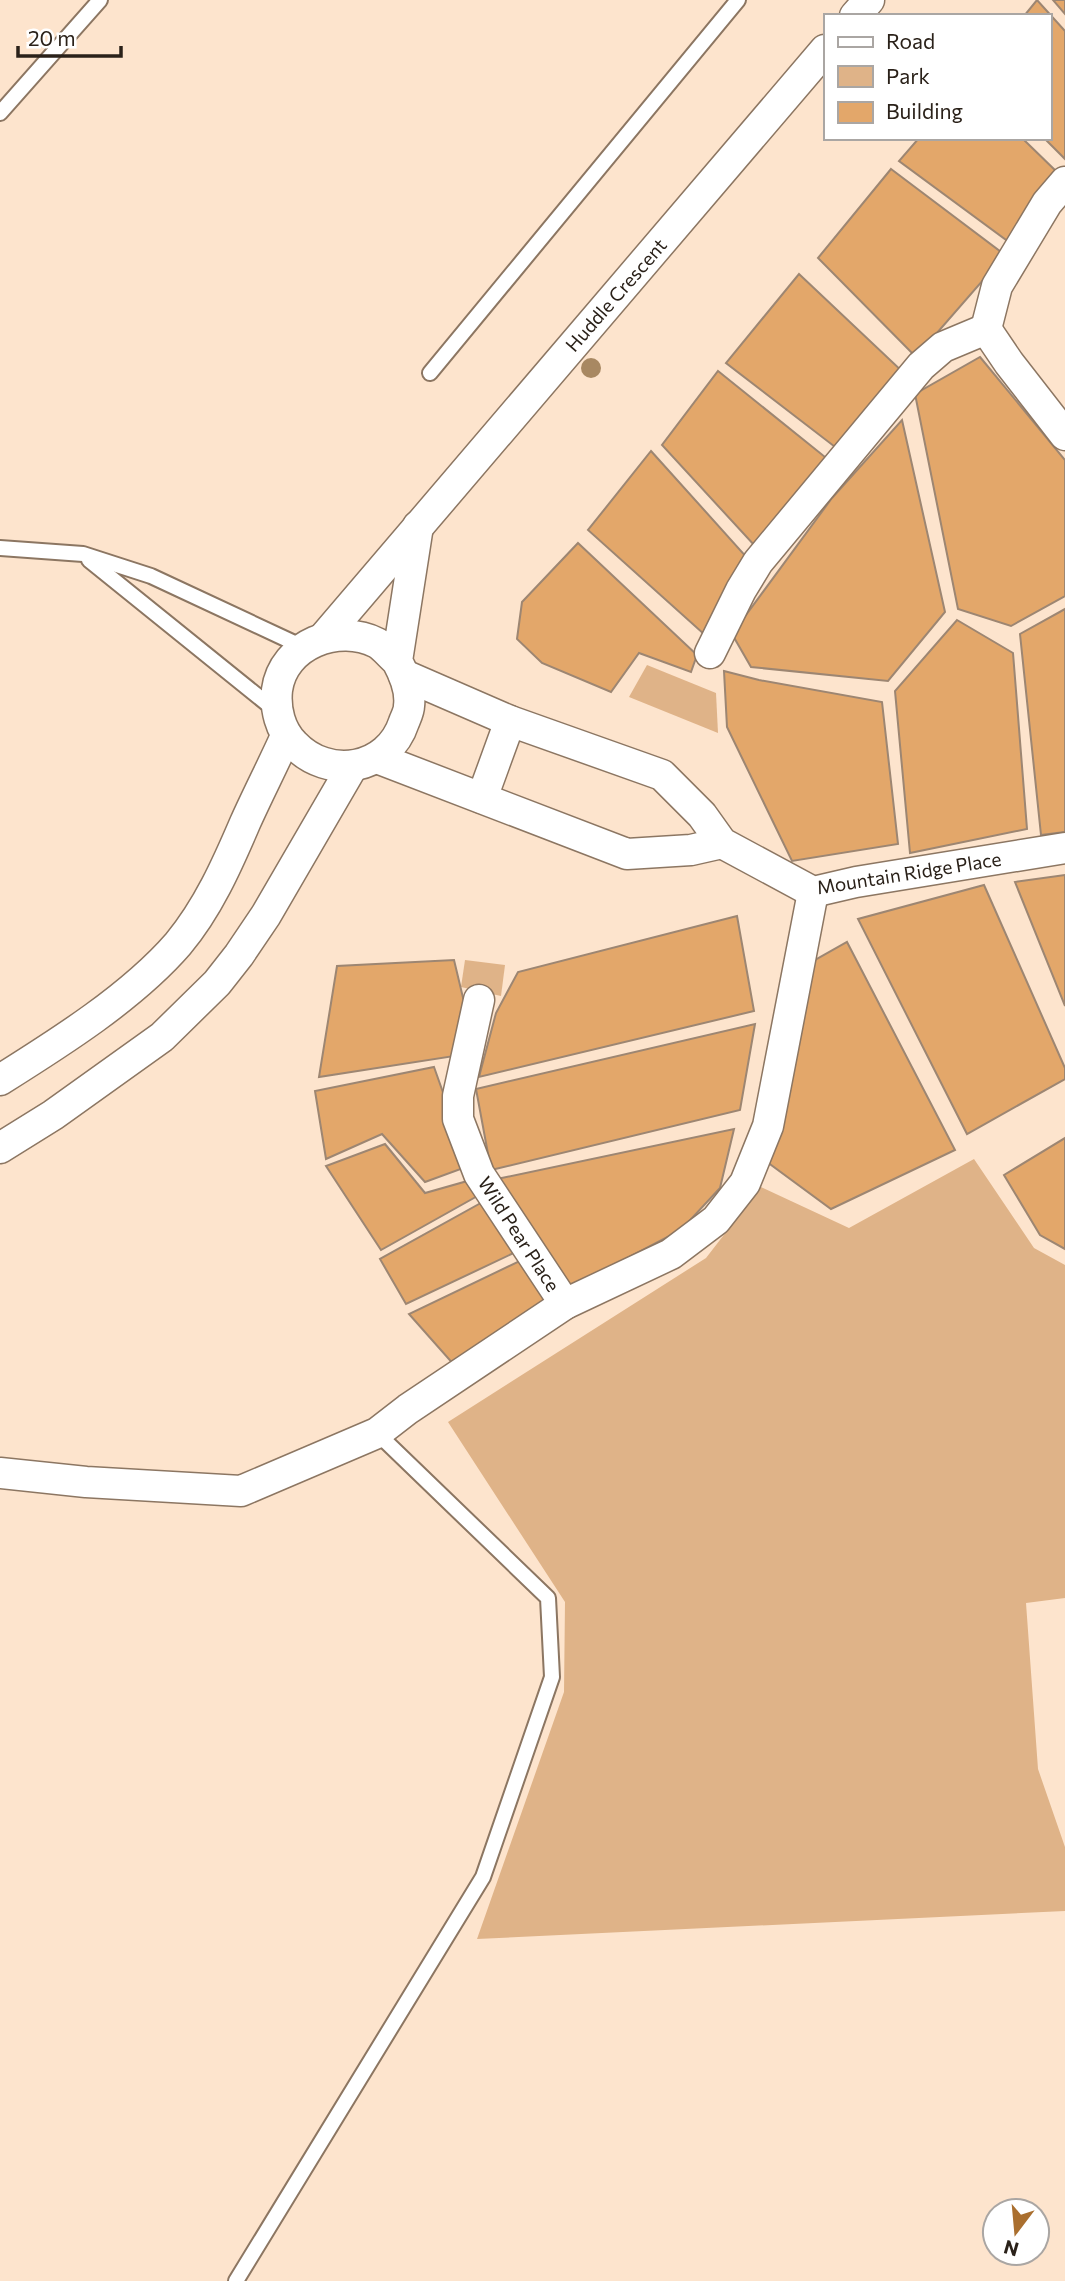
<svg xmlns="http://www.w3.org/2000/svg" width="1065" height="2281" font-family="Commissioner,sans-serif">
<style>
.green{fill:#dfb388}
.building{fill:#e3a76a;stroke:#9d8672;stroke-width:2}
.lines{fill:none;stroke-linecap:round;stroke-linejoin:round}
.lane-casing{stroke:#8c7662;stroke-width:18}
.street-casing{stroke:#8c7662;stroke-width:33}
.lane{stroke:#fff;stroke-width:14}
.street{stroke:#fff;stroke-width:30}
.tree{fill:#a88862}
.labels{text-anchor:middle;stroke-width:5;stroke-linejoin:round;paint-order:stroke}
.street-label{font-size:19px;fill:#2a2119;stroke:#fff}
</style>
<rect width="100%" height="100%" fill="#fde4cd"/>
<g class="green">
<path d="M647,665L716,693L718,733L629,697Z"/>
<path d="M465,960L505,965L501,996L461,987Z"/>
<path d="M974,1159L1034,1248L1065,1265V1598L1026,1603L1038,1769L1065,1847V1911L477,1939L564,1692L565,1602L448,1422L706,1258L761,1187L849,1228Z"/>
</g>
<g class="building">
<path d="M1037,0L1065,31V159L1044,138H1049V16H1024Z"/>
<path d="M1053,0H1065V14Z"/>
<path d="M919,138H1022L1060,175L1013,245L899,161Z"/>
<path d="M891,169L1005,255L916,357L818,258Z"/>
<path d="M799,274L905,374L839,450L726,363Z"/>
<path d="M980,357L1065,460V596L1011,626L958,609L915,394Z"/>
<path d="M718,371L830,461L755,546L662,445Z"/>
<path d="M902,420L945,612L888,681L751,667L732,634L832,498Z"/>
<path d="M651,451L750,561L705,635L588,530Z"/>
<path d="M578,543L697,655L691,672L639,653L611,692L542,663L517,639L522,602Z"/>
<path d="M1065,609V832L1041,835L1020,634Z"/>
<path d="M957,620L1013,653L1027,829L910,853L895,691Z"/>
<path d="M724,671L759,680L882,702L898,844L792,861L727,727Z"/>
<path d="M1065,875V1006L1015,882Z"/>
<path d="M984,885L1065,1068V1079L967,1134L858,919Z"/>
<path d="M737,916L754,1011L479,1077L496,1013L518,972Z"/>
<path d="M847,942L955,1150L831,1209L763,1159L801,968Z"/>
<path d="M454,960L465,1006L461,1055L319,1077L337,966Z"/>
<path d="M755,1024L740,1110L491,1170L476,1089Z"/>
<path d="M434,1067L469,1166L425,1182L382,1134L326,1159L315,1091Z"/>
<path d="M734,1129L720,1188L681,1230L566,1290L497,1179Z"/>
<path d="M1065,1138V1249L1040,1235L1004,1175Z"/>
<path d="M385,1144L425,1193L471,1180L481,1194L381,1250L326,1166Z"/>
<path d="M488,1199L520,1250L406,1304L380,1259Z"/>
<path d="M526,1258L554,1303L455,1366L409,1314Z"/>
</g>
<g class="lines">
<g class="lane-casing">
<g id="lane">
<path d="M0,113L100,0"/>
<path d="M430,373L738,0"/>
<path d="M0,548L83,554L151,576L303,647"/>
<path d="M89,560L275,710"/>
<path d="M236,2281L483,1877L552,1677L548,1598L377,1433"/>
</g>
</g>
<g class="street-casing">
<g id="street">
<path d="M855,16L869,0"/>
<path d="M986,329L997,286L1047,203L1065,182"/>
<path d="M986,329L1009,363L1065,435"/>
<path d="M325,636L825,50"/>
<path d="M710,653L741,590L758,562L921,366L943,347L986,329"/>
<path d="M397,661C390,655 384,647 377,643C339,623 283,644 277,690C275,709 280,730 294,744C328,780 388,771 404,722C406,717 409,711 409,706C411,691 404,674 397,661L418,526"/>
<path d="M404,675L510,721L662,775L702,815L722,843L813,892L856,882L1065,848"/>
<path d="M377,758L627,854L691,850L722,843"/>
<path d="M482,798L510,721"/>
<path d="M479,1000L458,1096V1119L479,1174L565,1304"/>
<path d="M0,1080C59,1043 132,997 178,944C208,908 227,865 245,823C258,794 273,765 286,736"/>
<path d="M0,1148L53,1115L162,1037L217,983L239,955L266,915L352,767"/>
<path d="M0,1473L86,1482L241,1491L377,1433L408,1409L565,1304L671,1254L716,1220L745,1183L768,1126L813,892"/>
</g>
</g>
<use href="#lane" class="lane"/>
<use href="#street" class="street"/>
</g>
<circle class="tree" cx="591" cy="368" r="10"/>
<g class="labels">
<g class="street-label">
<text transform="translate(616 295) rotate(-49)" y="7">Huddle Crescent</text>
<text transform="translate(909 873) rotate(-9)" y="7">Mountain Ridge Place</text>
<text transform="translate(519 1234) rotate(57)" y="7">Wild Pear Place</text>
</g>
</g>
<rect x="824" y="14" width="228" height="126" fill="#ffffff" stroke="#aaa6a3" stroke-width="2"/>
<rect x="838" y="37" width="35" height="10" fill="#ffffff" stroke="#aaa6a3" stroke-width="2"/>
<text x="886" y="49" font-size="21" fill="#2a2119">Road</text>
<rect x="838" y="66" width="35" height="21" fill="#dfb388" stroke="#aaa6a3" stroke-width="2"/>
<text x="886" y="84" font-size="21" fill="#2a2119">Park</text>
<rect x="838" y="102" width="35" height="21" fill="#e3a76a" stroke="#aaa6a3" stroke-width="2"/>
<text x="886" y="119" font-size="21" fill="#2a2119">Building</text>
<g transform="translate(1016 2232) rotate(196)"><circle r="33" fill="#ffffff" stroke="#aaa6a3" stroke-width="2"/>
<path d="M0-5L12 26L0 18L-12 26Z" fill="#aa6f2f"/>
<text y="-10" font-size="19" font-weight="bold" text-anchor="middle" fill="#2a2119">N</text>
</g>
<path d="M18 46v10h103v-10" fill="none" stroke="#2a2119" stroke-width="3.5"/>
<text x="28" y="46" font-size="21" fill="#2a2119" stroke="#ffffff" stroke-width="5" paint-order="stroke">20 m</text>
</svg>
